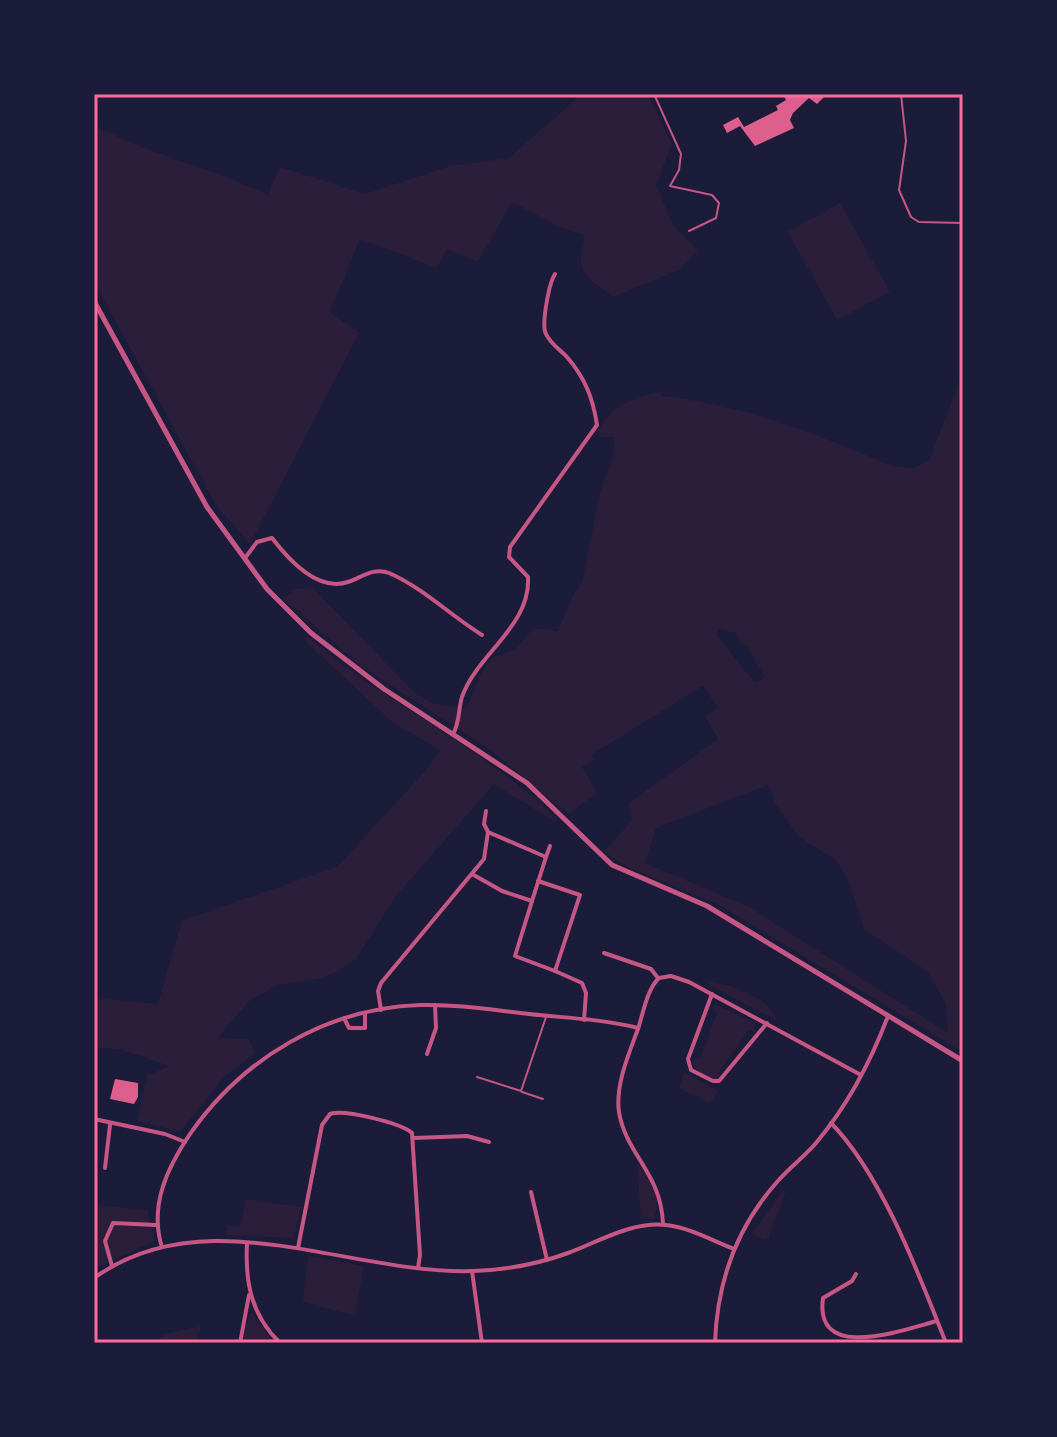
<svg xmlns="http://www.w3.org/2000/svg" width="1057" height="1437" font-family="'Noto Sans',sans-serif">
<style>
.green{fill:#2a1e3b;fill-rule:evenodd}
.building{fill:#dd5f8e}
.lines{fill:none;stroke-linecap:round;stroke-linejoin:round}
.service{stroke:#c65784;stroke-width:2}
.minor{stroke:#c65784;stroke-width:4}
.tertiary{stroke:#c65784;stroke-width:5}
.neatline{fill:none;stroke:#ff6b9d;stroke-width:3}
</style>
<rect width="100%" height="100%" fill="#1b1b3a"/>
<g class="green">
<path d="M573,94H648L672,144L656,185L674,227L698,251L681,269L613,297C588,277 573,274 585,240L582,234L560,227L512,202L478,262L447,249L437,268L360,239L330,312L359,333L250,544L217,507L94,282V125C150,155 211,167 268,195L280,167L365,194L450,166L509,158L577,98Z"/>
<path d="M840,203L890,292L837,320L788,232Z"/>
<path d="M963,371V1052L719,905L628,867L604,852L632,820L629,803L718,739L705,716L718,708L703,686L591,755L594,760L582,767L597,793L568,814L489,749L361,666L283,598L296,589L312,587L416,694L432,703L467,708L478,679L490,659L516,649L533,628L558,631L572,597L582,583L600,492L613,457L614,437H600L598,431C611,406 634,396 662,392V396C750,406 812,433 893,466L914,468L929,461ZM719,629L736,633L740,642L747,646L765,677L755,683L716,634ZM768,785L776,805L799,837L836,860L847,878L865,930L927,971L946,1004L948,1033L749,907L645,863L656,828Z"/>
<path d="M306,635C385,704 483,746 557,819L555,822L494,784L396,896L357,957L343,969L318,979L277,985L248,1002L218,1038L249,1039L255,1053L224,1077L180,1132L137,1121L147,1076L169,1066L120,1049L98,1048L94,1037V998L158,1004L182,920L337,867L427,769L440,750L392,722L303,639Z"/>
<path d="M710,982C729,983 774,1000 776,1020L709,985Z"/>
<path d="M715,1004L755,1023V1033L749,1030L718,1073L722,1077L716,1080C705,1075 694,1073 693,1060L701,1058L717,1012L712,1008Z"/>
<path d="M684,1072L718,1091L710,1103L679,1088Z"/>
<path d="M637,1163C649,1174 664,1203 653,1219L641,1218Z"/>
<path d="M783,1190L786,1191L768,1238L764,1240L752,1234Z"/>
<path d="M246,1199L301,1207L294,1238L226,1235L227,1225L240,1227Z"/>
<path d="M94,1205L147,1210L155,1241L94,1269Z"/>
<path d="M308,1256L364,1266L355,1316L303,1302Z"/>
<path d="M251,1312L273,1341V1343H244L242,1337Z"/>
<path d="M201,1325L197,1343H152L166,1334Z"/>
</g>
<g class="building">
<path d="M783,94H821L824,97L817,104L809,98L793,113L790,120L794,128L755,146L740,126L727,133L723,125L738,117L744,127L778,110L776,106L786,100Z"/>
<path d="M115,1079L138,1083V1097L134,1104L110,1099Z"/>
</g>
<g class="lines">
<g class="service">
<path d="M654,94L681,154L679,170L670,186L712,195L719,203L716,218L689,231"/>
<path d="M901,94L906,141L899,190L911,217L919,222L963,223"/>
<path d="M477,1077L521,1091L546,1017"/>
<path d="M522,1092L543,1099"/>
</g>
<g class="minor">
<path d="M245,558L257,542L272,538C288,559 318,592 348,582C362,577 374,567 389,573C420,586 453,617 482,635"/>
<path d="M453,734C460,722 458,710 462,697C477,654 531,626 528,577L509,557L510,547L597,425C593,398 585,378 567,357C560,350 550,343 546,334C541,325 549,283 555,274"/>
<path d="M546,857L550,846"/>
<path d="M472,874L502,891L532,901L546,857L488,832L484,824L486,811"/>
<path d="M538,881L580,895L555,971L582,983L586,993L584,1020"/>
<path d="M532,901L515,956L555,971"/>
<path d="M604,953L651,969L658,978"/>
<path d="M659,978C647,989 643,1014 638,1029C629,1053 615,1086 619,1112C626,1155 661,1172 663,1224"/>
<path d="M659,978L671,976L689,982L861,1075"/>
<path d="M712,994L688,1059L691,1070L713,1081H719L767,1023"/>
<path d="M381,1010L378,991L381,983L484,859L488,832"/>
<path d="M344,1018L349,1028H365V1013"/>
<path d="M427,1054L436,1028L435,1005"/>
<path d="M94,1119L165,1134L185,1142"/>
<path d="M831,1123C882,1175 919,1275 946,1343"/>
<path d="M414,1138L467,1136L489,1142"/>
<path d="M105,1168L110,1125"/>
<path d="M531,1192L547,1260"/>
<path d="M247,1243C245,1282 251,1315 280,1343"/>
<path d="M162,1247C149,1206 167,1168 190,1134C243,1058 327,1008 420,1005C457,1004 493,1010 529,1014C565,1018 603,1019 638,1028"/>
<path d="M298,1248L322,1125L330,1114C344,1109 401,1123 412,1133L420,1255L418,1268"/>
<path d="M112,1266L105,1241L113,1223L156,1225"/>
<path d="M472,1271L482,1343"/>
<path d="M856,1274L852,1281L823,1298C814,1363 903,1330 937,1321"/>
<path d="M94,1278C208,1197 348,1275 473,1271C504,1270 538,1264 568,1253C598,1242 632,1221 666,1225C688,1227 713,1241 734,1249"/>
<path d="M240,1343L249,1295"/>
<path d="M715,1343C717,1283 737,1227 777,1182C789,1168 804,1157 816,1143C847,1106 871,1061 888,1016"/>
</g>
<path class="tertiary" d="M94,301L207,507L267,589L311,633L384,689L527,783L612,865L707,906L963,1061"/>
</g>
<rect width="1057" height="1437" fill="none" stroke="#1b1b3a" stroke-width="192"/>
<rect x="96" y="96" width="865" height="1245" class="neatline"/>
</svg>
